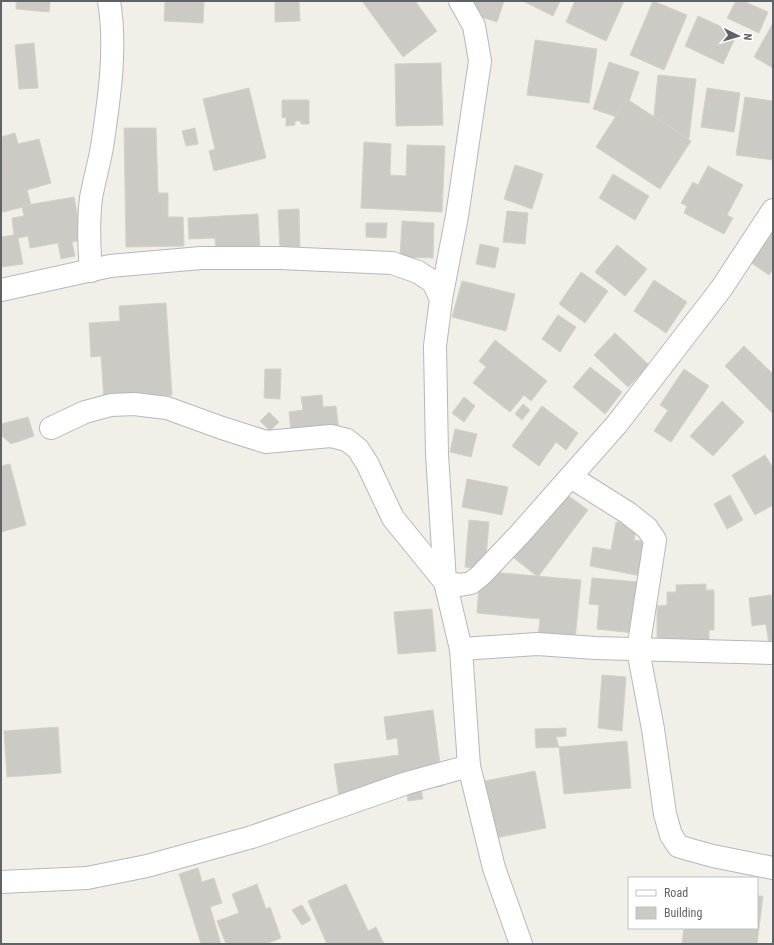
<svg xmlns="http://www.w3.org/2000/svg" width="774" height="945" font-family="'Roboto Condensed',sans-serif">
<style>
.building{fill:#cccac5;stroke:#d6d1c6}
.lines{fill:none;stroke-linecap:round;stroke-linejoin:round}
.street-casing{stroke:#b5b8bc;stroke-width:24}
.street{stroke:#fff;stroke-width:22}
</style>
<rect width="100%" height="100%" fill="#f1efe8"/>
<g class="building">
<path d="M16,1H50L49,12L16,9Z"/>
<path d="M165,1H204L203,23L164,21Z"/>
<path d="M275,1H299L300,21L275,22Z"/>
<path d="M362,1H415L437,31L403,57Z"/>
<path d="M458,1H504L497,22L455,9Z"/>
<path d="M523,1H560L553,16Z"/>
<path d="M575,1H624L606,41L566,22Z"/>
<path d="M653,1L687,15L664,70L630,55Z"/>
<path d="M736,1H743L768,12L759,33L727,18Z"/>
<path d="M698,16L737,34L723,64L685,46Z"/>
<path d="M773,23V68L754,57Z"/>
<path d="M535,40L597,49L589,103L527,95Z"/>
<path d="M34,43L38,88L19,89L15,45Z"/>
<path d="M609,62L639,72L623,119L593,109Z"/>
<path d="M441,63L443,125L396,126L395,64Z"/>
<path d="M658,75L696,79L689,138L652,134Z"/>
<path d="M249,88L266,158L214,171L209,151L215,149L203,99Z"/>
<path d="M707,88L740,93L734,132L701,127Z"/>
<path d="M745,97L773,101V160L736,155Z"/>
<path d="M627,99L691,141L660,189L596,147Z"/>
<path d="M282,100H309V124H301V121H295V125L286,126V117L282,118Z"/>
<path d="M124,128H156L158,193H168V217H183L184,246L126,247Z"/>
<path d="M195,128L198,144L186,146L182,131Z"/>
<path d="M15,133L18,144L39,139L51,183L27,190L31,205L3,212L1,203V137Z"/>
<path d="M364,142L391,144L390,175L406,176L407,145L445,146L442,212L361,208Z"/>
<path d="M515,165L543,174L532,209L504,199Z"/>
<path d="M708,166L743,185L727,215L733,218L724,234L684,213L687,206L681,203L693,182L698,185Z"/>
<path d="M613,174L649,196L635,220L599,198Z"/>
<path d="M74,197L82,240L72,242L75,256L61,259L58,243L30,248L28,236L18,238L23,264L1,267V237L14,235L12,218L24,216L22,206Z"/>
<path d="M299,209L300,250H280L278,210Z"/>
<path d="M507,211L528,213L525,244L503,242Z"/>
<path d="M258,214L260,251L216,254L215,238L189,239L188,218Z"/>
<path d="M773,216V269L769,275L744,258Z"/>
<path d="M402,221L434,223L433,258L400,257Z"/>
<path d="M366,223H387L386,238L366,237Z"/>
<path d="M480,244L499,248L495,268L476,264Z"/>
<path d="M617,245L647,269L625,296L595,272Z"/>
<path d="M581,272L608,291L585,323L559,304Z"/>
<path d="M654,280L687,302L666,333L634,311Z"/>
<path d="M462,281L515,294L506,331L452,317Z"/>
<path d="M166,303L172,395L104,400L101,356L91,357L89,323L120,321L119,306Z"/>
<path d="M558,315L576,327L560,352L542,339Z"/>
<path d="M615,333L649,365L628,387L594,355Z"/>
<path d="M495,340L547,381L531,401L524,395L510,412L473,383L486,367L479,361Z"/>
<path d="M744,346L773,374L772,413L725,366Z"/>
<path d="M590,367L622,392L605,414L573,387Z"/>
<path d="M265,369H281L280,399L264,398Z"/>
<path d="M684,369L709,386L671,442L654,431L668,410L660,405Z"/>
<path d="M322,395L323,407L336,406L339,431L291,432L289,412L303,410L301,397Z"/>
<path d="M464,397L475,406L464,422L452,413Z"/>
<path d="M722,401L744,422L713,456L690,436Z"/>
<path d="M523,404L530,410L522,420L515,414Z"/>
<path d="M542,406L578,433L566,450L556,442L539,466L512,446Z"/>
<path d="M269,412L279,422L270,431L260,421Z"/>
<path d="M28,417L34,436L11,444L1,435V424Z"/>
<path d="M455,429L477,434L471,457L450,452Z"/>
<path d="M765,455L773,468V505L755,515L732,475Z"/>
<path d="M10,464L26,525L1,532V466Z"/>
<path d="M467,479L508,487L502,515L462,507Z"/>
<path d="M563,492L588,510L538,577L514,558Z"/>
<path d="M730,495L743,520L727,529L714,504Z"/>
<path d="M469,520L489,522L485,569L465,567Z"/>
<path d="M616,522L637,526L634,540L647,542L641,576L590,566L593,547L611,550Z"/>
<path d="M480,571L581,580L575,640L538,637L540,619L477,613Z"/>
<path d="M592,578L639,582L634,633L597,629L599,605L589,604Z"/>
<path d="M706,584V590H714V630H709V640L657,641V606L667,605V592H676V585Z"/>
<path d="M771,595L773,608V651L770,652L766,624L752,626L749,598Z"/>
<path d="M432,609L436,651L398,654L394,612Z"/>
<path d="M602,675L626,677L622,731L598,728Z"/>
<path d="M433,710L443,786L421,789L423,799L408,801L407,793L340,803L334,764L399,755L397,738L387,740L384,717Z"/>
<path d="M58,727L61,773L7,777L4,731Z"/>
<path d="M566,728V736L556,737L559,747L536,748L535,729Z"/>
<path d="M627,741L631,788L564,794L559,747Z"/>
<path d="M535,771L546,828L491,839L480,782Z"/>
<path d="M198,868L202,882L214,878L222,903L210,907L221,944H201L179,874Z"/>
<path d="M257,884L266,909L270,907L281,938L266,944H226L217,921L239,913L232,894Z"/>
<path d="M346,884L368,931L376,927L384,944H327L308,901Z"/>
<path d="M757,896H763L757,944H682L684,928H757Z"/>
<path d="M302,905L311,920L302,925L292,910Z"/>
</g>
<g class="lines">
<g class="street-casing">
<g id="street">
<path d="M460,1L474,26L480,61L457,216L441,299L435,346L437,454L445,582L461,649L469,766L494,868L521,944"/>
<path d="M91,271C89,247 88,222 91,198C94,181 99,164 102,147C109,100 117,48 109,1"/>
<path d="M1,290L110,266L201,258H280L392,263L418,272L433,282L441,299"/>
<path d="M51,428L85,412L111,405L134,404L167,408L222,428L266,442L331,436L347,440L358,449L367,463L393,518L445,582L460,585L471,583L481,575L519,535L617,424L721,289L773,210"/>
<path d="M571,477L628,513L647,528L655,540L638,650L653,729L665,814L671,835L678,846L691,850L713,856L773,868"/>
<path d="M461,649L537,644L596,648L773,653"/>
<path d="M1,882L87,878L147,866L252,837L407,783L469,766"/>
</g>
</g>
<use href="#street" class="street"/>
</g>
<rect width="774" height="945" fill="none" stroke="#5f6368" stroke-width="4"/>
<rect x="628" y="877" width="130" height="52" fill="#ffffff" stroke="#bfc1c3"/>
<rect x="636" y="890" width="20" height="6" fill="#ffffff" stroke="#bfc1c3"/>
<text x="664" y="897" font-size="12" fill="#5f6368">Road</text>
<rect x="636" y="907" width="20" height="12" fill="#cccac5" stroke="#bfc1c3"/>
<text x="664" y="917" font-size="12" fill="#5f6368">Building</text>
<g transform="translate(738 36) rotate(95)" stroke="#ffffff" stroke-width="3" paint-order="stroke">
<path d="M0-3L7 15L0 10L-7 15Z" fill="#5f6368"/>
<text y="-6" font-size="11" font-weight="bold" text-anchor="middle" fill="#5f6368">N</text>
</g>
</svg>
